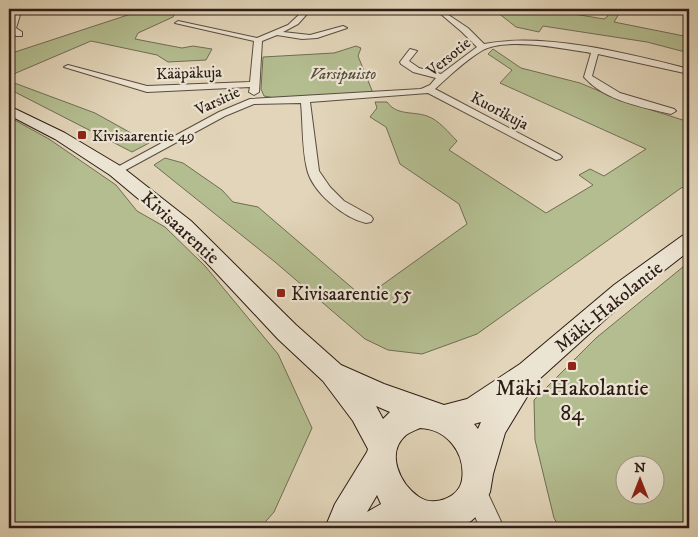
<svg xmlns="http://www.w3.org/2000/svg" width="698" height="537" font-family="'IM FELL DW Pica',serif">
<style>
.green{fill:#b3bd90;stroke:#706d54;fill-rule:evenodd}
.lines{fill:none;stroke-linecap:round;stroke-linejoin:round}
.street-casing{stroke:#5a4b40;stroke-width:2}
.secondary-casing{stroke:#2d1d17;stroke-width:2}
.street{fill:#ece4d2;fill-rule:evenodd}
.secondary{fill:#ece4d2;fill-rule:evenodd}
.poi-dot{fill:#8f2418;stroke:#ece4d2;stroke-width:2}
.labels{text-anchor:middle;stroke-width:4.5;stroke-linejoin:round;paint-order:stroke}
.far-street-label{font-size:16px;fill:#2d1d17;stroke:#ece4d2}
.far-park-label{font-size:16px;font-style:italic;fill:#554d3b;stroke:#ece4d2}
.far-poi-label{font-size:16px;fill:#2d1d17;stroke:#ece4d2;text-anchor:start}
.street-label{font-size:19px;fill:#2d1d17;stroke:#ece4d2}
.poi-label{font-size:19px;fill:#2d1d17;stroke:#ece4d2;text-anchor:start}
.near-poi-label{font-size:22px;fill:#2d1d17;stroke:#ece4d2}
</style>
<rect width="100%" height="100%" fill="#e2d5b9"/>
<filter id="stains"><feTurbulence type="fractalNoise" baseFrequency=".004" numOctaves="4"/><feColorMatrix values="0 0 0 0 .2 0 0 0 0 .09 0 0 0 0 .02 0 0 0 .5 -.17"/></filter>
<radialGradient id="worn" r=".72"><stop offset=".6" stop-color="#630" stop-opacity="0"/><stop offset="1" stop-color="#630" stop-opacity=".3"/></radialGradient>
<g class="green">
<path d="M146,9H183L176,12L173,17L138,33L135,39L182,48L193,46L212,49L206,60L168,62L157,55L91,41L16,73L9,80V54Z"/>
<path d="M493,9H544L604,19L608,16L606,9H622L614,22L689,37V53L647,42L543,26L539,32L516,27Z"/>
<path d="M356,46L361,48L358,56L373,93L275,98L264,96L261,89L263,57L334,53Z"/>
<path d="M493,49L521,68L580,83L623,101L689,122V185L681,188L477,334L422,354L388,350L365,339L275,262L154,165L165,158L183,163L222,190L233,202L258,207L364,298L467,224L459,204L400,164L386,127L370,117L377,108L375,102H387C397,116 413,111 427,116C439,120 449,133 457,141L449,150L546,213L593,185L579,175L590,169L604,176L646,149L500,83L512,70L488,54Z"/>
<path d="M9,81L95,113L149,143L132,152L9,89Z"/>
<path d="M9,117L49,139L116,185L137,211L165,227L205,266L278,354L312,428L274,512L260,528H9Z"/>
<path d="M689,262V528H560L554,518L535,440L534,400L596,338ZM626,464H656V494H626Z"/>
</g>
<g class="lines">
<g class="street-casing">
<g id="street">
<path d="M12,9H18L20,15L16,28L22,32V36H16L9,29L14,15Z"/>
<path d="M299,9H387L384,11L307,14L298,24L283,32L310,35L343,26L347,28L317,38L302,39L277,35L262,41L259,92L254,95L249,92L250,87L147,92L64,67L68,65L147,86L250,82L254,41L175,23L178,21L257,38L288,25L302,12Z"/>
<path d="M444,12L468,28L484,44C544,32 630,54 689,69V74L598,54L592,76L620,93L674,109L676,111L671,114C642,107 605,101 584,77L591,53C565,49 506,37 483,50C466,60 450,75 435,89L560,155L562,157L560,159L556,160L428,93L310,102L319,171L330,187L344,201L371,216L373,219L371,222L366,223C344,218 312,192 307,169C302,149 303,124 301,103L254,104L225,116L120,173H112L110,171L219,112L250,99L421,89L430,85L436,78L413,72L401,64L400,62L410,49L417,51L409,61L419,68L441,74L477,47L462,32L442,15L441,14Z"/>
<path d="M689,17V21L686,20V18Z"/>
<path d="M475,480L483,483L504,528H480L464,491L467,483Z"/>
</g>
</g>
<g class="secondary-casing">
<path id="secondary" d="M9,106L65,133L122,167L191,221L296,325L341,365L384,384L444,405L467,399L520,364L614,285L682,236L689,234V251L630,297L536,382L505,433L493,474L490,492L479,514L471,521L455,528H414L408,525L403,528H325L335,504L367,452L368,449L353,421L323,381L278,339L177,231L110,175L55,139L9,115ZM376,406L390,412L383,419ZM481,422L478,429L474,424ZM420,428C447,429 466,453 462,480C459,498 434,507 419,497C400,484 385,453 406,435C410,432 416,430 420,428ZM377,495L381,504L367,512Z"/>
</g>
<use href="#street" class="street"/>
<use href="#secondary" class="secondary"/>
</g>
<g class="poi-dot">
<rect x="77" y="130" width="10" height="10" rx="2.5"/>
<rect x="276" y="288" width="10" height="10" rx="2.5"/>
<rect x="567" y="361" width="10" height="10" rx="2.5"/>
</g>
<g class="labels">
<g class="far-street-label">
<text transform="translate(448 56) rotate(-39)" y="6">Versotie</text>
<text transform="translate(189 72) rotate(-2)" y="6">Kääpäkuja</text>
<text transform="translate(217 100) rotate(-25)" y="6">Varsitie</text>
<text transform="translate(500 110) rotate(28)" y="6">Kuorikuja</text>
</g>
<g class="far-park-label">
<text x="343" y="79">Varsipuisto</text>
</g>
<g class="far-poi-label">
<text x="92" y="141">Kivisaarentie 49</text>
</g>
<g class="street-label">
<text transform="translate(181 227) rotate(42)" y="7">Kivisaarentie</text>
<text transform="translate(608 306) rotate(-39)" y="7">Mäki-Hakolantie</text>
</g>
<g class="poi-label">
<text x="291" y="300">Kivisaarentie 55</text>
</g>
<g class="near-poi-label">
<text x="572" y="395">Mäki-Hakolantie<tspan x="572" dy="25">84</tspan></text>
</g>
</g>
<rect width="698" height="537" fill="none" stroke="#e2d5b9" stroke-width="30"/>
<rect x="10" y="10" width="678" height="517" fill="none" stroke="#2d1d17" stroke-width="2.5"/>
<rect x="15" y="15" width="668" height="507" fill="none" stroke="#2d1d17"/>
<g transform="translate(640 480)"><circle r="24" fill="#ece4d2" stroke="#a09487"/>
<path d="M0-4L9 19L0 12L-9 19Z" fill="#8f2418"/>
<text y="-8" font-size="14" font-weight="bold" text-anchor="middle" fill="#2d1d17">N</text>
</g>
<rect width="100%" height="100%" filter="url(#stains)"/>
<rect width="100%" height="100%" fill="url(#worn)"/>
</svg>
